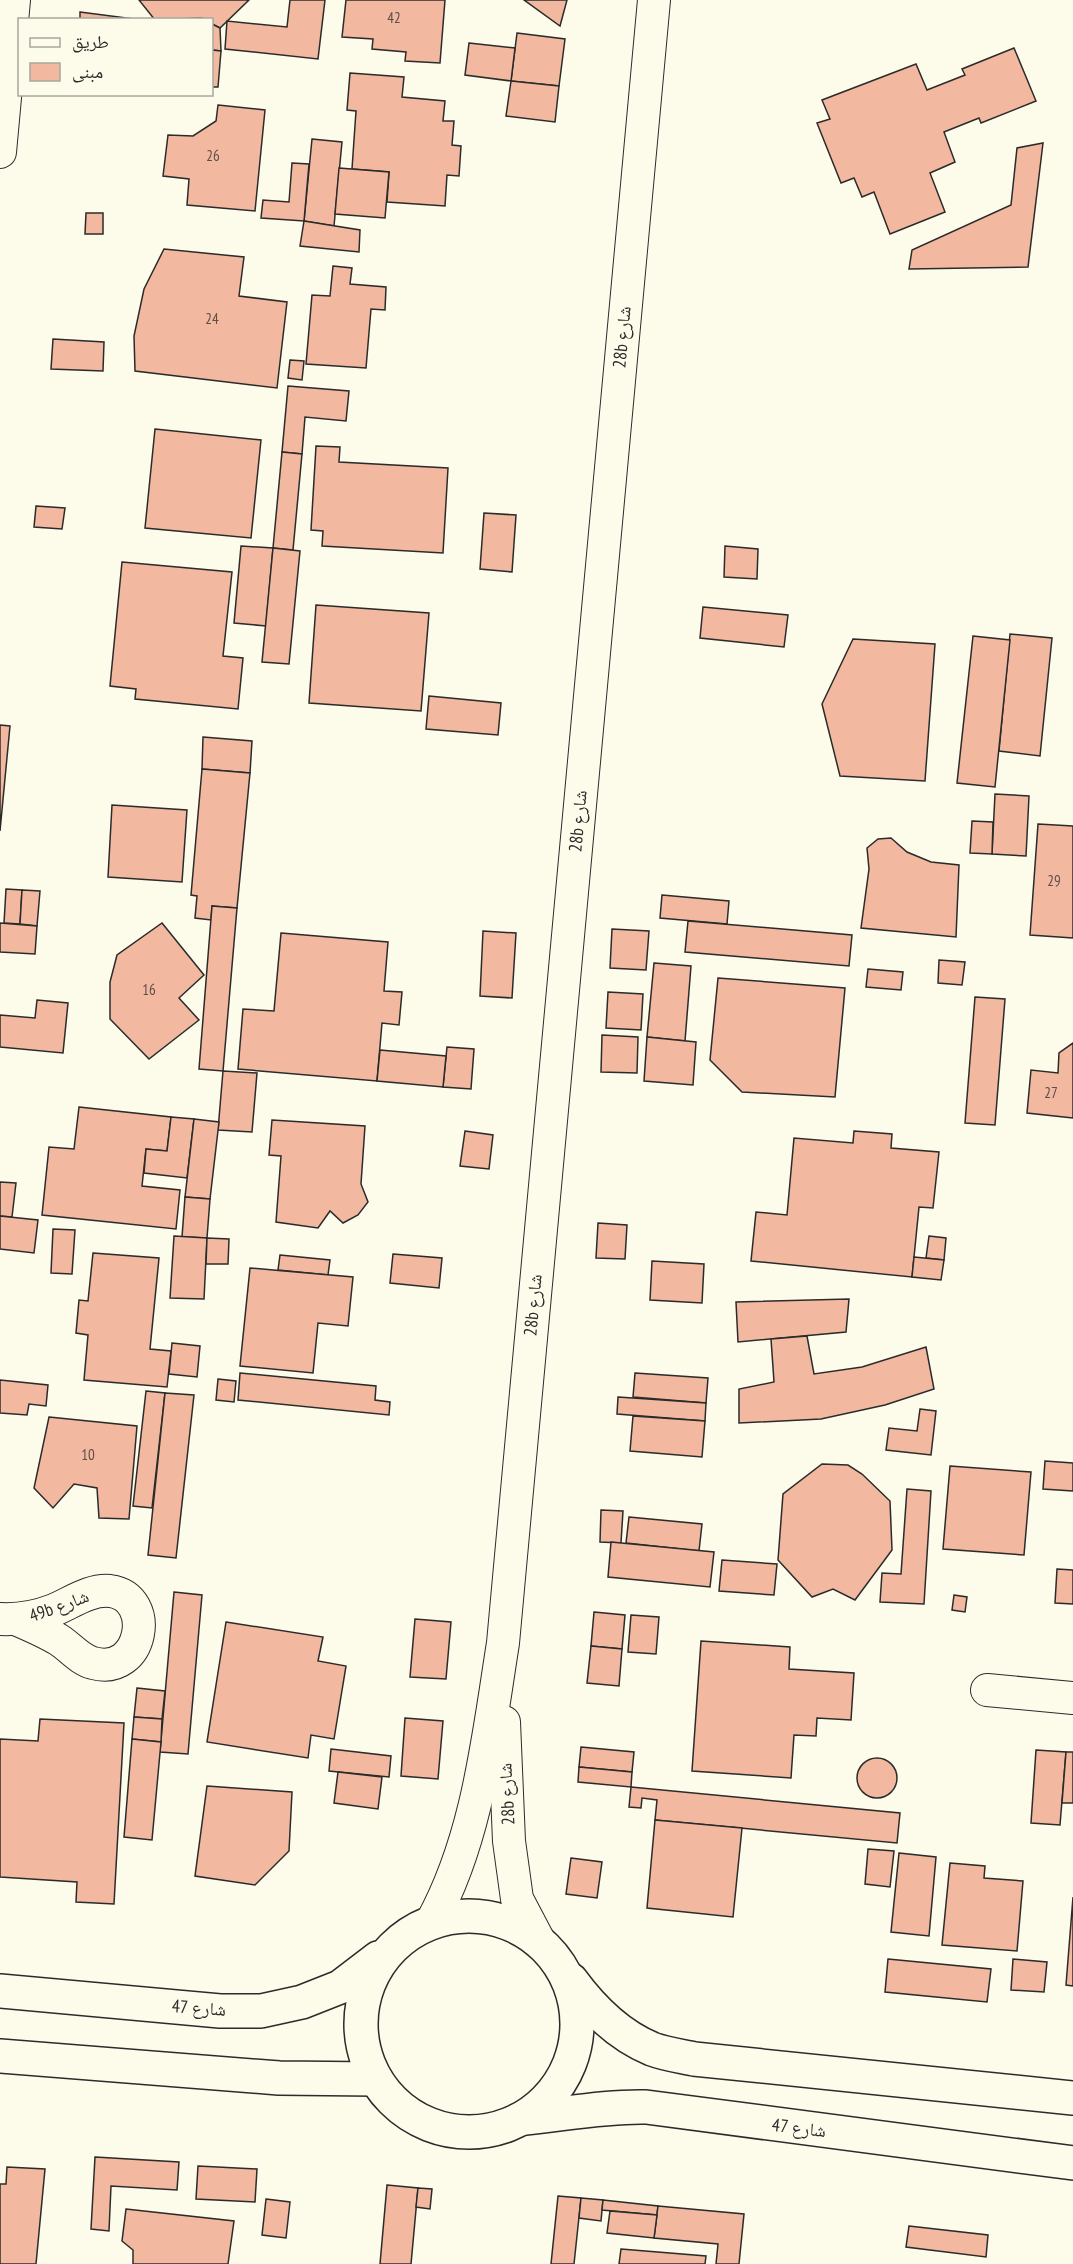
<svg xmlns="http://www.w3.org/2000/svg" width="1073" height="2264" font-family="'PT Sans Narrow','Noto Naskh Arabic',sans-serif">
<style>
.building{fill:#f2b8a0;stroke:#2b2b2b;stroke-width:1.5}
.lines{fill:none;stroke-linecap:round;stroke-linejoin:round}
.minor-casing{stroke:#2b2b2b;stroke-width:34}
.tertiary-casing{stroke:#2b2b2b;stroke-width:36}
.minor{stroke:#fdfbea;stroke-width:32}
.tertiary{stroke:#fdfbea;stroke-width:33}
.labels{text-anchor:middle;stroke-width:4.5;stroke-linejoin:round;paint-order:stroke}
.number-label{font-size:15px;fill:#5d4e48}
.street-label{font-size:18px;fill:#2b2b2b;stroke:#fdfbea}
</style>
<rect width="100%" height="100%" fill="#fdfbea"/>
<g class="building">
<path d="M139,0H249L220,28L212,24V20L200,18L155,20Z"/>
<path d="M290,0H325L318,59L225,49L227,21L287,27Z"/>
<path d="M346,0H445L440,63L405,61L406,52L372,49L373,39L342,37Z"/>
<path d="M524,0H567L560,26Z"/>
<path d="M80,12L142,20H80Z"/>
<path d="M212,24L220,28L221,51L212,50Z"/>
<path d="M517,33L565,39L559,86L511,81Z"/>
<path d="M469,43L515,48L511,81L465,75Z"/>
<path d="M1014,48L1036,101L981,123L979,118L944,132L955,162L930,173L945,212L890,234L874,192L862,197L854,178L841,183L817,123L830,119L822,100L916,64L927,90L965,75L962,69Z"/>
<path d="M212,50L221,51L218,87H212Z"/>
<path d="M350,73L404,77L402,97L445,101L443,121H454L452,145L461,146L459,176L447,175L445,206L387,202L389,172L352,169L356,111L347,110Z"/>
<path d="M511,81L559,86L555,122L506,116Z"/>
<path d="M218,105L265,110L255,211L187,205L189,179L163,176L168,135L193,136L216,121Z"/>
<path d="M312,139L342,142L334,226L304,221Z"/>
<path d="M1043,143L1028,267L909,269L912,250L1011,205L1017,148Z"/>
<path d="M292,163L309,164L304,221L261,218L263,200L289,202Z"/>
<path d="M339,168L389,172L385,218L335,214Z"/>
<path d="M86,213H103V234H85Z"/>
<path d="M304,221L360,230L359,252L300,246Z"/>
<path d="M164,249L244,257L239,296L287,302L277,388L135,371L134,336L144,289Z"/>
<path d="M333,266L352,268L350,284L386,287L385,310L371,309L366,368L306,364L312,295L330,296Z"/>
<path d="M53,339L104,342L103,371L51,369Z"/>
<path d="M290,360L304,361L302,380L288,378Z"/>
<path d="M288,386L349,391L346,421L305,417L302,454L282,452Z"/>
<path d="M155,429L261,440L251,538L145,528Z"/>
<path d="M316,446L340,447L339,462L448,468L443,553L322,546L323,531L311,530Z"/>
<path d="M282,452L302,454L293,550L273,548Z"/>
<path d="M36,506L65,508L62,529L34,527Z"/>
<path d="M484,513L516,515L512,572L480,569Z"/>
<path d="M241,546L273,548L266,626L234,623Z"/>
<path d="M725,546L758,549L757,579L724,577Z"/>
<path d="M273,548L300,551L289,664L262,662Z"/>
<path d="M122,562L232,572L223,656L243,658L238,709L135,699L136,689L110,686Z"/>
<path d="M316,605L429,613L421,711L309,703Z"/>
<path d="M703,607L788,615L784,647L700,638Z"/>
<path d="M1010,634L1052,638L1040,756L999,751Z"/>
<path d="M973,636L1010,640L995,787L957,783Z"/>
<path d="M853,639L935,644L925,781L840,776L822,704Z"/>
<path d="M429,696L501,703L498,735L426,729Z"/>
<path d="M0,725L10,726L0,831Z"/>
<path d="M203,737L252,741L250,773L202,769Z"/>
<path d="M202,769L250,773L237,908L212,906L211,920L195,918L197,896L191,895Z"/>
<path d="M995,794L1029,796L1026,856L992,854Z"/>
<path d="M112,805L187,810L182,882L108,877Z"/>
<path d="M972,821L993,822L992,854L970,853Z"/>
<path d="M1038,824L1073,826V938L1030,935Z"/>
<path d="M891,838L907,852L931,862L959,865L956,937L861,928L869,869L867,848L878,839Z"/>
<path d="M6,889L22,890L20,924L4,923Z"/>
<path d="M22,890L40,891L37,926L20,924Z"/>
<path d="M662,895L729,901L727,924L660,918Z"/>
<path d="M212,906L237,908L223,1071L199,1069Z"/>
<path d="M688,921L852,935L849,966L685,952Z"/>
<path d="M0,923L37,926L35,954L0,952Z"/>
<path d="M162,923L204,975L179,998L199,1020L149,1059L110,1019V982L117,955Z"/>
<path d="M612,929L649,931L646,970L610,968Z"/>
<path d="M483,931L516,933L512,998L480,996Z"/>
<path d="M281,933L388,942L384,991L402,992L399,1025L382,1023L377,1081L238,1069L243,1009L274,1011Z"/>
<path d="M939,960L965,962L962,985L938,983Z"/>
<path d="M654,963L691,966L685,1041L647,1037Z"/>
<path d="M868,969L903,972L901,990L866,987Z"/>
<path d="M718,978L845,988L835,1097L742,1092L710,1060Z"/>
<path d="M608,992L643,994L641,1030L606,1028Z"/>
<path d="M975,997L1005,999L995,1125L965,1123Z"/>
<path d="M37,1000L68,1003L63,1053L0,1047V1015L35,1018Z"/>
<path d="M602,1035L638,1037L637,1073L601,1072Z"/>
<path d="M647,1037L696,1042L693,1085L644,1081Z"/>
<path d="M1073,1043V1118L1027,1113L1031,1070L1058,1073L1059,1053Z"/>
<path d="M447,1047L474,1049L471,1089L443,1087Z"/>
<path d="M380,1050L446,1056L443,1087L377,1081Z"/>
<path d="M223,1071L257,1073L252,1132L218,1130Z"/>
<path d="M79,1107L171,1117L167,1151L146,1149L142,1186L180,1190L176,1229L42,1215L49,1147L74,1149Z"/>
<path d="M171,1117L194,1119L187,1178L144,1173L146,1149L167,1151Z"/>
<path d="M194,1119L219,1122L210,1199L185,1197Z"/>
<path d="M272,1120L365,1126L361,1184L368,1202L358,1215L343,1223L330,1211L318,1228L276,1222L281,1156L269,1155Z"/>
<path d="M465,1131L493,1135L489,1169L460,1166Z"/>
<path d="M854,1131L892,1134L891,1148L939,1152L933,1208L919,1207L912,1277L751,1261L756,1212L787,1215L794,1138L853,1143Z"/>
<path d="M0,1182L16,1183L12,1217L0,1216Z"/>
<path d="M185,1197L210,1199L207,1238L182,1237Z"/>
<path d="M0,1216L38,1220L34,1253L0,1249Z"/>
<path d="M598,1223L627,1225L625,1259L596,1258Z"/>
<path d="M53,1229L75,1230L72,1274L51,1273Z"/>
<path d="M174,1236L207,1238L204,1299L170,1298Z"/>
<path d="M929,1236L946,1238L944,1260L926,1258Z"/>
<path d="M207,1238L229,1239L228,1264H206Z"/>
<path d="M93,1253L159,1258L150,1349L171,1351L167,1387L84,1380L88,1335L76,1333L79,1300L88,1301Z"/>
<path d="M393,1254L442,1258L439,1288L390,1283Z"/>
<path d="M280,1255L330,1260L328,1275L278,1270Z"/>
<path d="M914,1257L944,1260L941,1280L912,1277Z"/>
<path d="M652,1261L704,1264L702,1303L650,1300Z"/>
<path d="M250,1268L353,1277L348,1326L318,1323L313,1373L240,1366Z"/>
<path d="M849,1299L846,1332L738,1342L736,1302Z"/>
<path d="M807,1336L814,1374L862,1367L926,1347L934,1389L885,1405L821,1419L739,1423V1389L774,1382L771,1339Z"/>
<path d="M172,1343L200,1346L197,1377L169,1374Z"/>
<path d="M240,1373L376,1386L375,1400L390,1402L389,1415L238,1400Z"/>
<path d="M635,1373L708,1378L706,1403L633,1397Z"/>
<path d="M218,1379L236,1381L234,1402L216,1400Z"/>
<path d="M0,1380L48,1385L46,1406L29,1404L27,1415L0,1413Z"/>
<path d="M146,1391L165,1393L152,1508L133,1506Z"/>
<path d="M165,1393L194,1395L176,1558L148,1555Z"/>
<path d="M618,1397L706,1403L705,1421L617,1414Z"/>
<path d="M920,1409L936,1411L931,1455L886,1450L889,1428L917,1431Z"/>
<path d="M633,1416L705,1421L702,1457L630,1451Z"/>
<path d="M49,1417L137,1426L129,1519L99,1518L97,1488L74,1484L53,1508L34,1488Z"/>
<path d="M1045,1461L1073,1463V1491L1043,1489Z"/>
<path d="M822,1464L848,1465L862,1474L890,1501L892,1550L855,1600L833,1589L812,1597L778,1560L783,1494Z"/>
<path d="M950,1466L1031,1472L1024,1555L943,1549Z"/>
<path d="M907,1489L931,1491L924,1604L880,1602L882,1573L901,1574Z"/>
<path d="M601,1510L623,1511L621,1543L600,1542Z"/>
<path d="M629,1517L702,1524L699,1551L626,1543Z"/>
<path d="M611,1542L714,1552L710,1587L608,1577Z"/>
<path d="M722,1560L777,1564L774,1595L719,1591Z"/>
<path d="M1057,1569L1073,1570V1604L1055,1603Z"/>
<path d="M174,1592L202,1595L188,1754L160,1752Z"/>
<path d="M954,1595L967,1597L965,1612L952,1610Z"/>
<path d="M594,1612L625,1615L622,1649L591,1646Z"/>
<path d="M631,1615L659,1617L656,1654L628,1652Z"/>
<path d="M415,1619L451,1622L446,1679L410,1677Z"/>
<path d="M226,1622L323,1637L318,1661L346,1666L334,1739L311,1735L308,1758L207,1742Z"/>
<path d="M701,1641L790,1647L789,1669L854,1673L851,1720L817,1718L816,1736L794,1735L791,1778L692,1771Z"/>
<path d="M591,1646L622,1649L619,1686L587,1683Z"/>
<path d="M137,1688L165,1691L162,1719L134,1717Z"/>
<path d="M134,1717L162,1719L161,1742L132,1739Z"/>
<path d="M405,1718L443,1721L438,1779L401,1776Z"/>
<path d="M40,1719L124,1723L114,1904L76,1902L77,1882L0,1877V1739L38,1741Z"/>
<path d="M132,1739L161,1742L152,1840L124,1837Z"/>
<path d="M581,1747L634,1752L632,1772L579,1767Z"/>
<path d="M331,1749L391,1756L389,1777L329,1771Z"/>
<path d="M1036,1750L1066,1752L1060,1825L1031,1823Z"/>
<path d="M1066,1752H1073V1803H1062Z"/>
<circle cx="877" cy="1778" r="20"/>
<path d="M579,1767L632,1772L631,1787L578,1782Z"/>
<path d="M338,1772L382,1777L378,1809L334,1803Z"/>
<path d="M207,1786L292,1792L289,1851L255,1885L195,1876Z"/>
<path d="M631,1787L900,1813L897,1843L655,1820L657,1800L642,1798L641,1808L629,1807Z"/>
<path d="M655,1820L742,1828L733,1917L647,1908Z"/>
<path d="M868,1849L894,1851L890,1887L865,1884Z"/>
<path d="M899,1853L936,1857L929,1936L891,1932Z"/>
<path d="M571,1858L602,1862L597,1898L566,1894Z"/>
<path d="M950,1863L985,1866L984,1878L1023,1881L1017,1951L942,1945Z"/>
<path d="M1073,1897V1986L1066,1985Z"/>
<path d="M888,1959L991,1969L987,2002L885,1992Z"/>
<path d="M1013,1959L1047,1962L1044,1992L1011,1990Z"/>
<path d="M95,2157L179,2162L177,2190L111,2186L109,2231L91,2229Z"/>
<path d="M198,2166L257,2169L255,2202L196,2199Z"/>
<path d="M7,2167L45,2169L36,2264H0V2184H6Z"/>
<path d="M387,2185L418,2188L411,2264H380Z"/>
<path d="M418,2188L432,2189L430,2209L416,2207Z"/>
<path d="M558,2196L581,2198L574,2264H551Z"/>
<path d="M581,2198L603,2200L601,2221L579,2218Z"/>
<path d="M266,2199L290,2202L286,2238L262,2235Z"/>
<path d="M603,2200L658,2206L657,2215L602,2210Z"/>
<path d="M658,2206L744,2214L739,2264H716L718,2244L654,2238Z"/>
<path d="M126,2209L234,2221L228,2264H133V2250L122,2241Z"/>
<path d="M610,2211L657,2215L654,2238L607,2233Z"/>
<path d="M909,2226L988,2235L986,2257L906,2247Z"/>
<path d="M621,2249L706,2256L705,2264H619Z"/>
</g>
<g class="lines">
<g class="minor-casing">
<g id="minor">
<path d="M0,152L14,0"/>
<path d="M0,1619C19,1620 36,1617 54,1610C71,1603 90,1589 110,1591C157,1597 143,1677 93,1663C80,1660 70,1647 59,1640C46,1632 32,1626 18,1620"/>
<path d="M987,1690L1073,1698"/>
<path d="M504,1722L509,1841L517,1899L538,1939"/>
<path d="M431,1923C478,1838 488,1737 503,1643L654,0"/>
</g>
</g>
<g class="tertiary-casing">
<g id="tertiary">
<circle cx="469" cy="2024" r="108"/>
<path d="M571,1980C593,2010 618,2035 652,2049C665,2054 680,2056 694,2059L1073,2098"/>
<path d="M0,1991L220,2011H261L302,2002L340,1987L378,1958"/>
<path d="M0,2056L279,2078L375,2079"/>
<path d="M525,2118C565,2114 606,2106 646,2107L1073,2163"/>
</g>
</g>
<use href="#minor" class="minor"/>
<use href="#tertiary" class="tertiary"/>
</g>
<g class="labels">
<g class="number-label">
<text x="394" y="23">42</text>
<text x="213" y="161">26</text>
<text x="212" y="324">24</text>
<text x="1054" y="886">29</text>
<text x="149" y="995">16</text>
<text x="1051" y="1098">27</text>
<text x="88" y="1460">10</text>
</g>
<g class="street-label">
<text transform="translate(622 337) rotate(-85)" y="6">28b شارع</text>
<text transform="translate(578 821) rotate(-85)" y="6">28b شارع</text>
<text transform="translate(533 1305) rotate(-85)" y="6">28b شارع</text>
<text transform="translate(59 1606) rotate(-20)" y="6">49b شارع</text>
<text transform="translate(507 1794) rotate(-93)" y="6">28b شارع</text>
<text transform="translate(199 2008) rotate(4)" y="6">شارع 47</text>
<text transform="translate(799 2128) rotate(7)" y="6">شارع 47</text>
</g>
</g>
<rect x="18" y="18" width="195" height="78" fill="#fdfbea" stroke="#a9a89e" stroke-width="1.5"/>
<rect x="30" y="38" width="30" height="9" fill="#fdfbea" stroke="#a9a89e" stroke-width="1.5"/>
<text x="72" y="48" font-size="18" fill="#2b2b2b">طريق</text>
<rect x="30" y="63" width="30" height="18" fill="#f2b8a0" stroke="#a9a89e" stroke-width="1.5"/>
<text x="72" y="78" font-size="18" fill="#2b2b2b">مبنى</text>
</svg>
